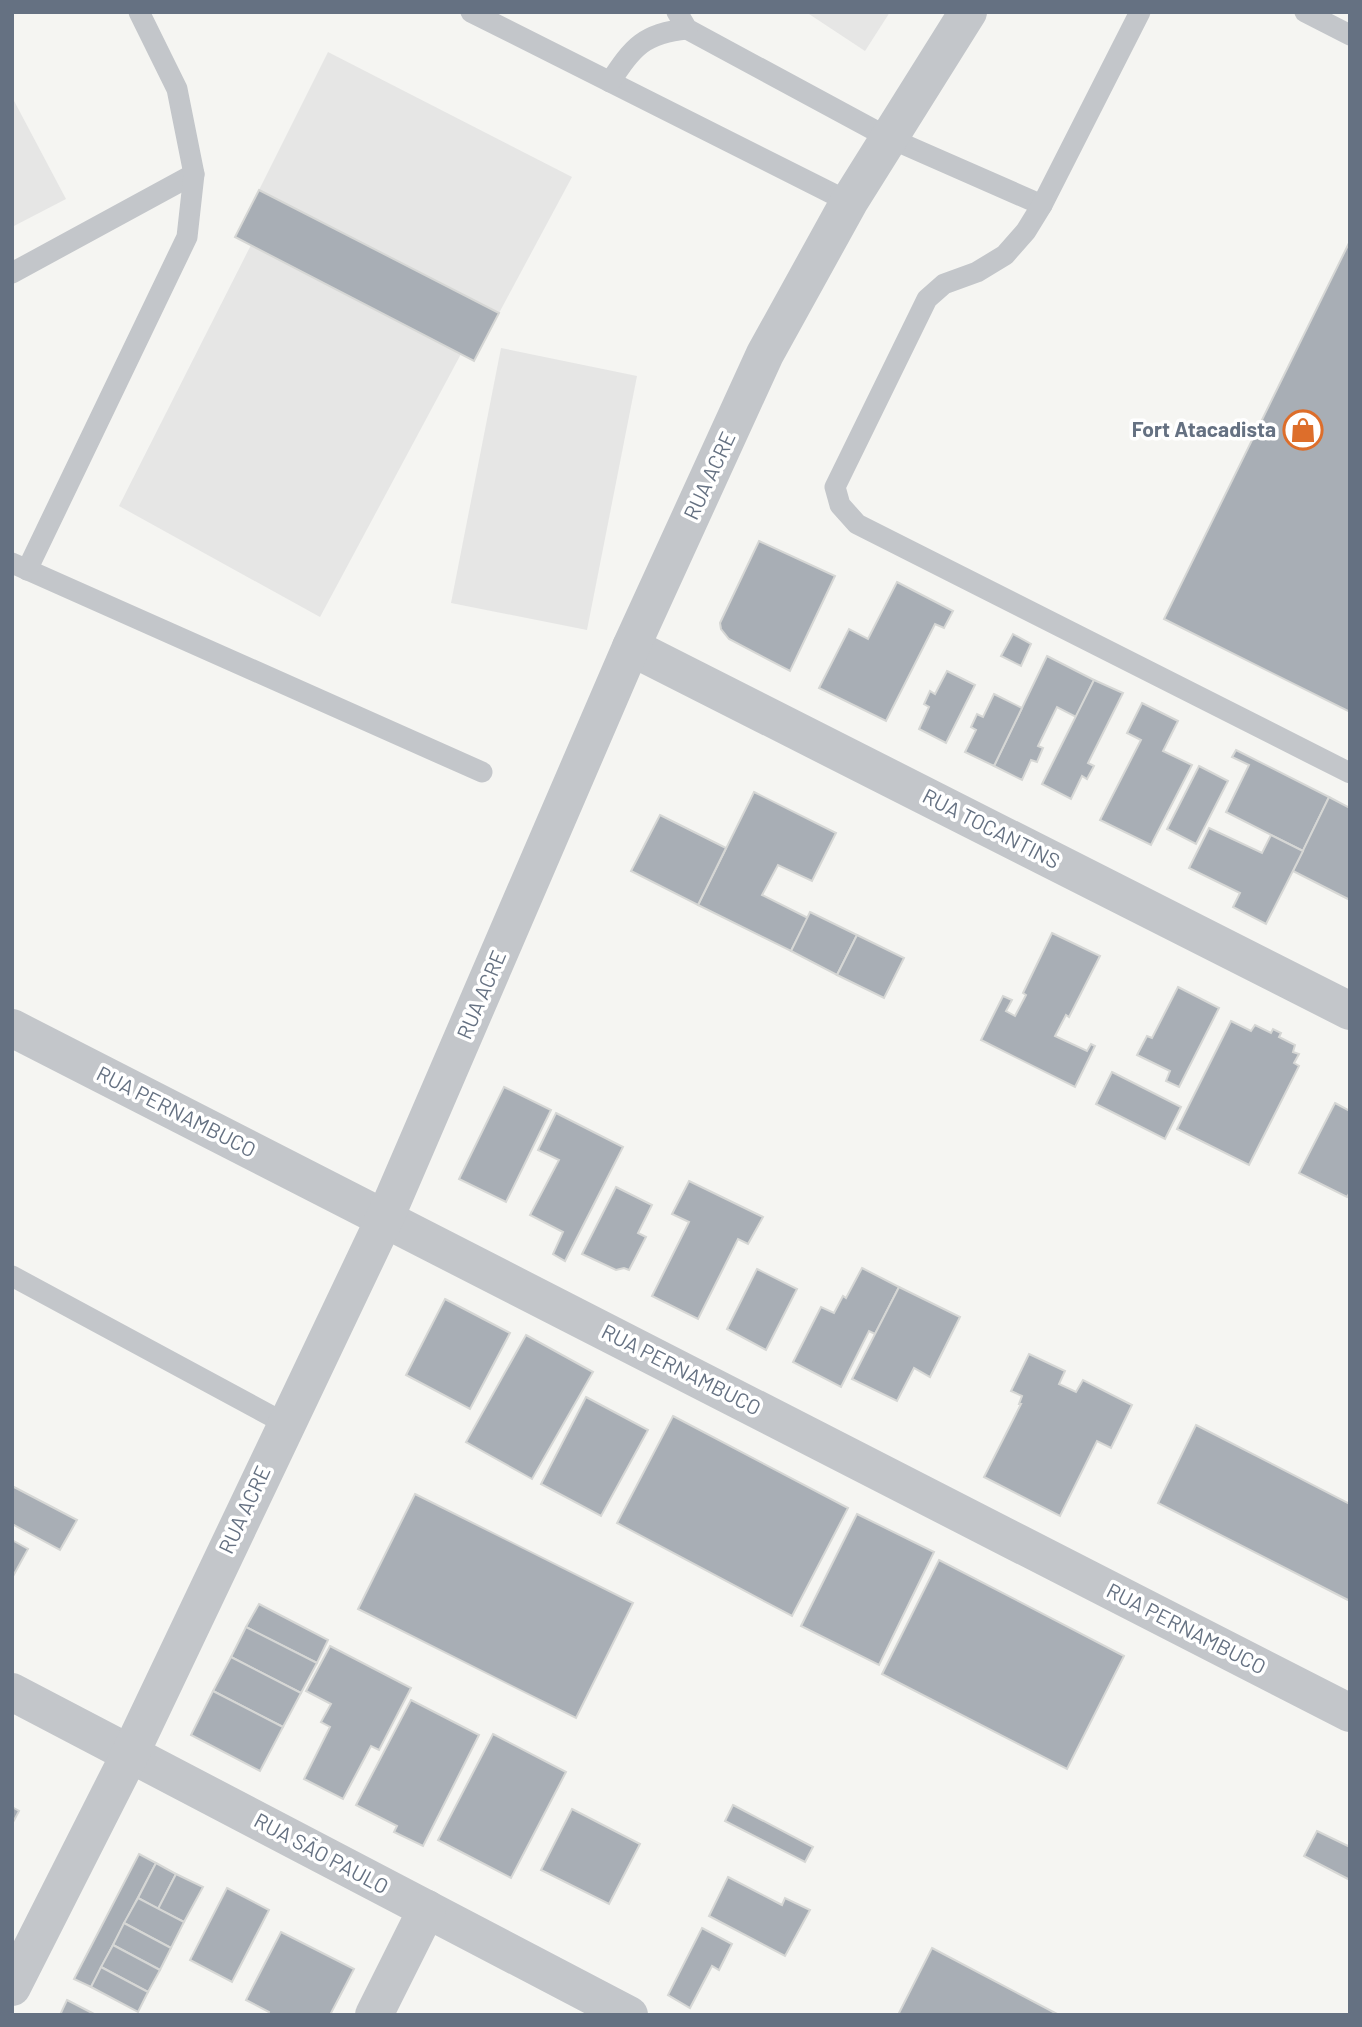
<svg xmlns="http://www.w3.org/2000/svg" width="1362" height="2027" font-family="Barlow,sans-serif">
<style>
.built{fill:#e6e6e5}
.building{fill:#a8aeb5;stroke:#d6d7d5;stroke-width:2}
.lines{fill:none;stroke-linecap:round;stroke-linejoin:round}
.lane{stroke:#c3c6ca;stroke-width:21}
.street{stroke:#c3c6ca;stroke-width:38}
.labels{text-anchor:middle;stroke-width:7;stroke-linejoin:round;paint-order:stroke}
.poi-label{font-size:21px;font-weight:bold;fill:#657182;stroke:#fff;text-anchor:end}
.street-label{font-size:21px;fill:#657182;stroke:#fff}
</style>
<rect width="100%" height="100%" fill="#f5f5f2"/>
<g class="built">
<path d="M806,12H890L865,51Z"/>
<path d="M328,52L572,177L499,313L259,190Z"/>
<path d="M12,97L66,199L12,227Z"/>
<path d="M251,245L461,354L320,617L119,506Z"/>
<path d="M501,348L637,376L587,630L451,603Z"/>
</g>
<g class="building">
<path d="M259,190L499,313L474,361L235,237Z"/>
<path d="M1350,241V712L1164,619Z"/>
<path d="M759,541L835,576L790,671L729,639L721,629L720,623Z"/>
<path d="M897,582L953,611L944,628L935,624L886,721L819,688L849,629L868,639Z"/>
<path d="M1013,634L1031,644L1021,666L1001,656Z"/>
<path d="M1047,656L1094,680L1076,717L1057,707L1038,746L1043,748L1037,762L1031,760L1022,780L994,766Z"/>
<path d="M947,671L975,685L946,743L919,729L929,707L924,704L930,691L935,694Z"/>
<path d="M1094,680L1123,693L1088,763L1094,766L1087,779L1082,776L1071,799L1042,784Z"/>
<path d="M994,694L1022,708L994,766L965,752L976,730L971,727L977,714L983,717Z"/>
<path d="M1142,703L1178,721L1163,751L1192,765L1151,845L1100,820L1141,740L1127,733Z"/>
<path d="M1236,750L1329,797L1303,851L1226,812L1249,765L1232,757Z"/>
<path d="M1199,766L1228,781L1196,844L1167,829Z"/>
<path d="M754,792L836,833L812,881L778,865L762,895L808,918L791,951L698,905Z"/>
<path d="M1329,797L1350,808V900L1293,871Z"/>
<path d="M660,815L726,848L698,905L631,871Z"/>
<path d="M1209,828L1262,853L1271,835L1303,851L1266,924L1233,907L1240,893L1189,868Z"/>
<path d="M810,912L857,935L837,975L791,951Z"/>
<path d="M1052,933L1100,956L1069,1017L1066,1015L1055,1036L1087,1051L1091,1044L1095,1046L1075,1087L981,1040L1003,996L1012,1000L1006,1011L1015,1016L1026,995L1023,993Z"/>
<path d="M857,935L904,958L884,998L837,975Z"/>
<path d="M1178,987L1219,1008L1179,1087L1166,1081L1170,1071L1137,1055L1147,1036L1152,1038Z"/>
<path d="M1231,1021L1251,1031L1255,1025L1271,1033L1273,1029L1281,1033L1279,1037L1295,1045L1293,1052L1299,1054L1294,1063L1299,1066L1249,1165L1177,1129Z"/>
<path d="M1112,1072L1181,1107L1165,1139L1096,1104Z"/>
<path d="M504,1087L551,1110L506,1202L459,1179Z"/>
<path d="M1335,1103L1350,1111V1192L1347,1197L1299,1173Z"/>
<path d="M556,1113L623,1147L565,1261L553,1254L563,1232L530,1215L559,1160L538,1150Z"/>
<path d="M689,1181L763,1217L748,1244L738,1239L698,1319L652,1296L689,1222L672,1214Z"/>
<path d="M616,1187L652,1205L638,1233L646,1237L629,1270L624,1268L616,1270L582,1254Z"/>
<path d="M862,1268L899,1287L875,1334L869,1331L841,1387L793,1362L821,1307L834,1313L843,1296L846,1298Z"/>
<path d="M757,1269L797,1289L766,1350L727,1329Z"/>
<path d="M899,1287L960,1317L930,1377L914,1368L897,1401L852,1379Z"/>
<path d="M445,1299L510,1333L470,1409L406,1375Z"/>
<path d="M526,1335L593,1372L532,1479L466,1442Z"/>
<path d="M1029,1354L1065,1371L1059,1384L1076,1392L1083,1380L1132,1405L1111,1448L1097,1441L1060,1516L984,1477L1021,1404H1019L1022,1396L1011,1391Z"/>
<path d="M586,1397L648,1430L601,1516L541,1484Z"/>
<path d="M673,1416L848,1508L792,1616L617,1523Z"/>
<path d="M1196,1425L1350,1504V1601L1158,1503Z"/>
<path d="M12,1486L77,1520L60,1550L12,1524Z"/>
<path d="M415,1494L633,1603L576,1718L358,1609Z"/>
<path d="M857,1514L934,1552L879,1665L801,1626Z"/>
<path d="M12,1540L28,1549L12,1578Z"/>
<path d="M939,1560L1124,1656L1067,1769L882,1674Z"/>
<path d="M259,1604L328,1640L317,1663L246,1627Z"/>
<path d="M246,1627L317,1663L301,1693L231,1657Z"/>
<path d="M330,1646L411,1688L379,1750L371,1746L343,1799L304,1779L330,1727L321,1722L331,1704L306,1691Z"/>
<path d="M231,1657L301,1693L283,1727L213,1691Z"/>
<path d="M213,1691L283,1727L260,1771L191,1735Z"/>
<path d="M411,1700L479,1735L423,1846L394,1832L397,1826L356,1805Z"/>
<path d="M493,1734L566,1772L511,1878L438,1840Z"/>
<path d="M733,1805L813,1847L805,1862L725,1821Z"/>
<path d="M12,1807L19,1811L12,1824Z"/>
<path d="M572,1809L640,1844L609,1904L541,1870Z"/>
<path d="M1317,1831L1350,1847V1880L1304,1856Z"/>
<path d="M139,1854L156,1863L91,1987L74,1979Z"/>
<path d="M156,1863L176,1874L158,1909L138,1898Z"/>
<path d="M176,1874L203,1887L184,1922L158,1909Z"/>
<path d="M728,1877L782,1905L785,1898L810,1910L785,1956L709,1916Z"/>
<path d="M227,1888L269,1910L232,1982L190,1960Z"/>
<path d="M138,1898L184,1922L171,1948L124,1923Z"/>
<path d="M124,1923L171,1948L160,1970L113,1945Z"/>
<path d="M702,1928L732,1944L719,1970L712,1966L690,2008L668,1995Z"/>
<path d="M281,1932L354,1969L330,2015H268L269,2012L246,2000Z"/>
<path d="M113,1945L160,1970L148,1992L101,1967Z"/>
<path d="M932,1948L1059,2015H898Z"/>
<path d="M101,1967L148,1992L138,2012L91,1987Z"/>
<path d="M67,2000L96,2015H60Z"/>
</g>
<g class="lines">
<g class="lane">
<path d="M471,12L849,202"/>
<path d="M677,12L687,29L887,137L1042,205"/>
<path d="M1140,12L1042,205L1026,231L1005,255L977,272L944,284L927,299L835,487L840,505L857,524L1350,773"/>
<path d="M1305,12L1350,35"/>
<path d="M610,82C633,47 644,33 687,29"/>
<path d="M12,273L194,174"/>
<path d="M12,563L482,772"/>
<path d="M27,570L187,237L194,174L177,89L139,12"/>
<path d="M12,1276L286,1424"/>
</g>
<g class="street">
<path d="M631,647L1350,1011"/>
<path d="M12,1028L1350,1713"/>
<path d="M12,1692L629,2015"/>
<path d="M12,1987L130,1754L385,1218L631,647L765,354L849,202L968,12"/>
<path d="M374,2015L427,1909"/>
</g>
</g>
<defs>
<g id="shop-ring" transform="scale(2.0125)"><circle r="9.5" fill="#fff" stroke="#dd6e2b" stroke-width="1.5"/><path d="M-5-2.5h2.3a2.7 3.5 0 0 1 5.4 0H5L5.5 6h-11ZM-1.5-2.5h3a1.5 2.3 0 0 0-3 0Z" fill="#dd6e2b"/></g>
</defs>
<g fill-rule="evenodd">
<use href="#shop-ring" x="1303" y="430"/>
</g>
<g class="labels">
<g class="poi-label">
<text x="1276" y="437">Fort Atacadista</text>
</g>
<g class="street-label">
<text transform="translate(710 476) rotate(-65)" y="7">RUA ACRE</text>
<text transform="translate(991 829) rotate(27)" y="7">RUA TOCANTINS</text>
<text transform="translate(482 995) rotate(-67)" y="7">RUA ACRE</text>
<text transform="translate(176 1112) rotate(27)" y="7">RUA PERNAMBUCO</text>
<text transform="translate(681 1370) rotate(27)" y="7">RUA PERNAMBUCO</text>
<text transform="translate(245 1510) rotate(-65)" y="7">RUA ACRE</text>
<text transform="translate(1186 1629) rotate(27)" y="7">RUA PERNAMBUCO</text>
<text transform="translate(321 1854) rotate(28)" y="7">RUA SÃO PAULO</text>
</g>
</g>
<rect width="1362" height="2027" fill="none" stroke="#657182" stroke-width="28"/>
</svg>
